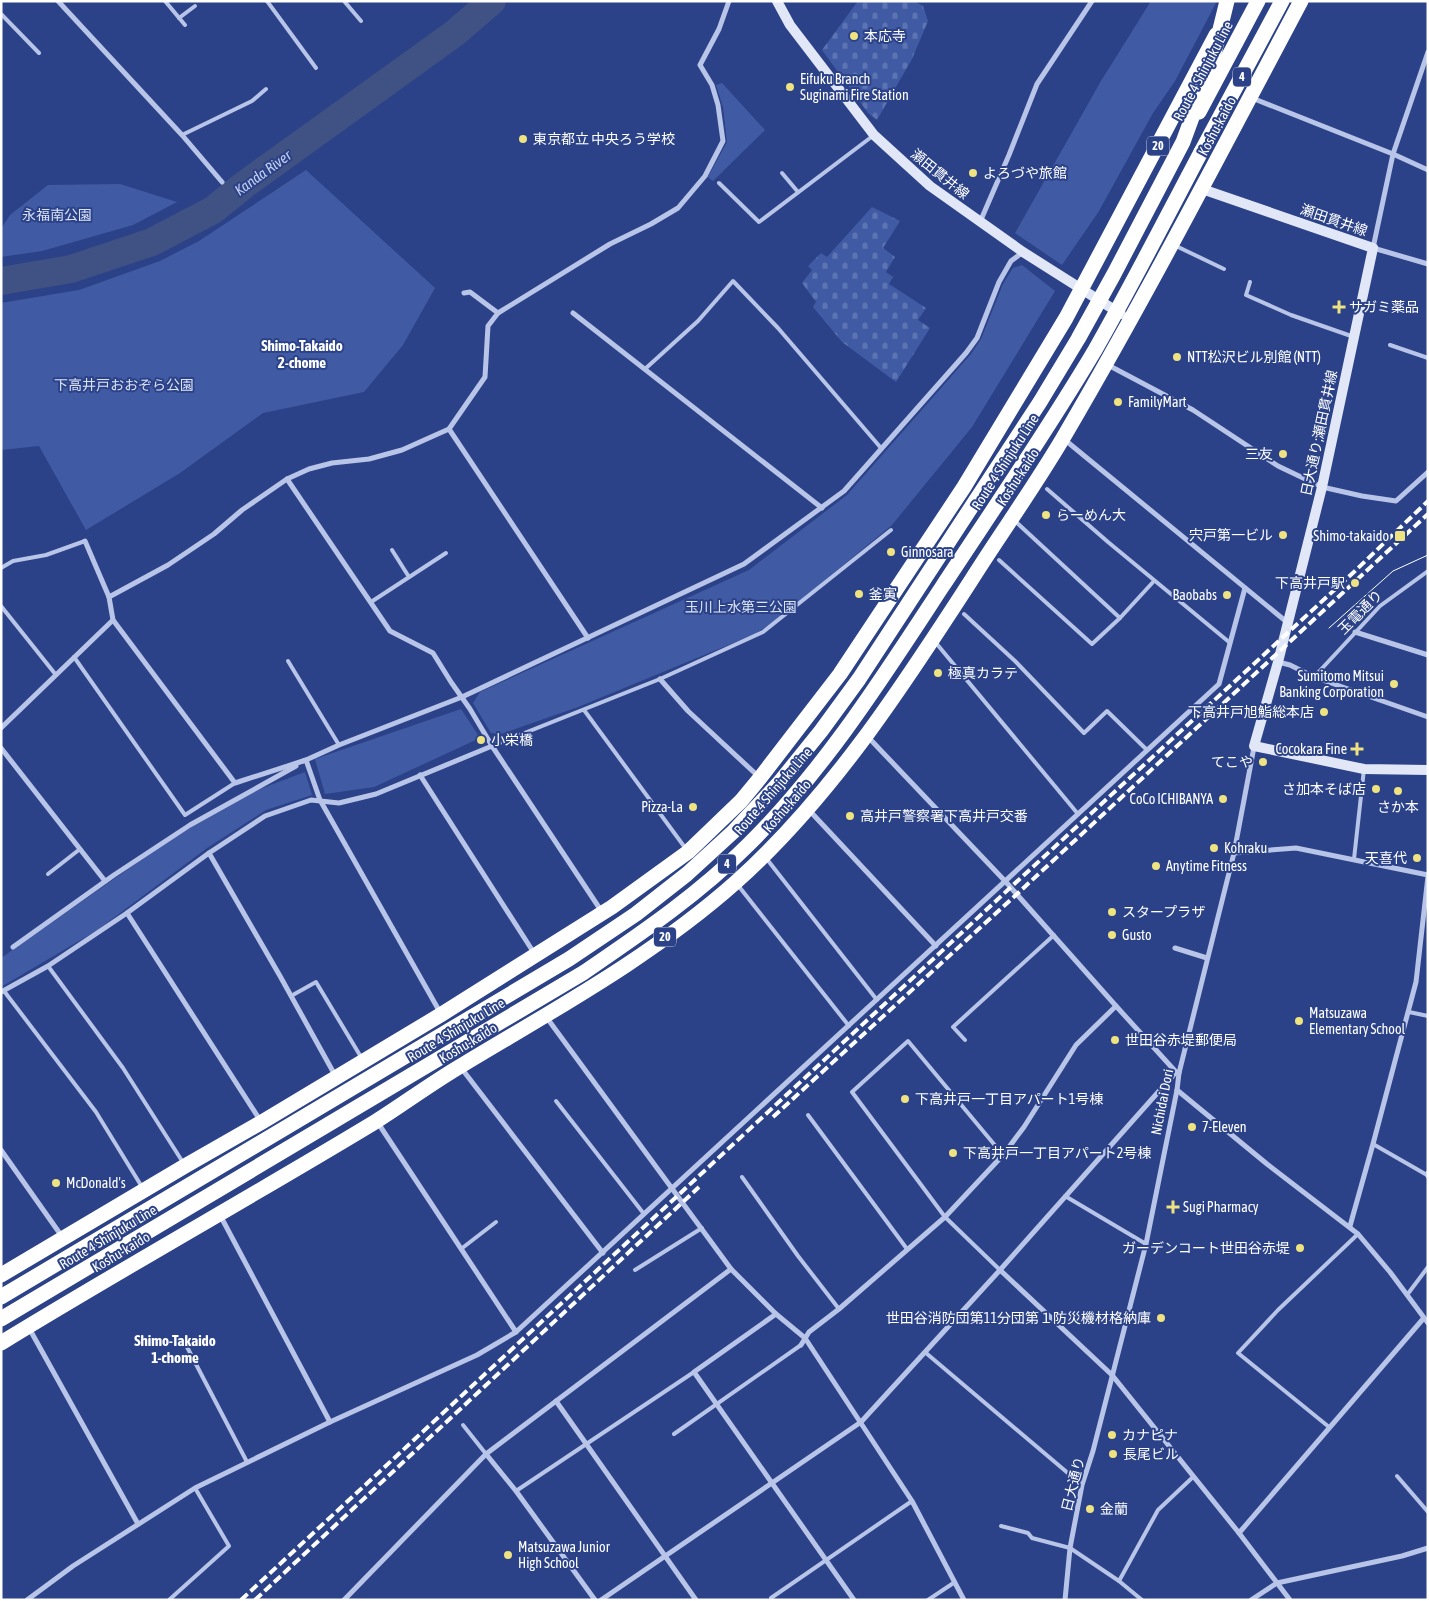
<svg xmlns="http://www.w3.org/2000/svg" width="1429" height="1601" font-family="'Asap Condensed','Noto Sans JP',sans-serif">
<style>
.green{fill:#405ba4}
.cemetery{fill:url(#cemetery-stones)}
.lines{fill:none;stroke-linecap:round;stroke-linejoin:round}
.river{stroke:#405184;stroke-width:28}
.lane{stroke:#b8c5e8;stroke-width:4}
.street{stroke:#b8c5e8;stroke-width:5}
.secondary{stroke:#e1e7f7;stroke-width:10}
.highway{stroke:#fff;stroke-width:15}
.tram{stroke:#fff;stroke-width:1}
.rail{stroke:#fff;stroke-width:4;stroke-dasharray:9 4;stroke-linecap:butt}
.highway-bridge{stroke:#fff;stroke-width:15}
.poi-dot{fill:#eee380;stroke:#2b4288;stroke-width:2}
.labels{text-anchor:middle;stroke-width:4;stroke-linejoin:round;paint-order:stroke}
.shield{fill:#2b4288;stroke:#bfc6db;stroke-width:1}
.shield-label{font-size:12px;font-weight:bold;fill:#fff}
.poi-label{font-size:14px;fill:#fff;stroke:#2b4288;text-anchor:start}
.street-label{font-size:14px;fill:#fff;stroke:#2b4288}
.park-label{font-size:14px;fill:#dbe3f7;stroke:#2b4288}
.water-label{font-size:15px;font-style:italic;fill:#c4cfef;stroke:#2b4288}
.neighbourhood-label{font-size:15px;font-weight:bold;fill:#fff;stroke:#2b4288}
</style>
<defs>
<pattern id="cemetery-stones" width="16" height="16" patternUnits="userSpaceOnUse" patternTransform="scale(1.25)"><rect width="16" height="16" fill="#405ba4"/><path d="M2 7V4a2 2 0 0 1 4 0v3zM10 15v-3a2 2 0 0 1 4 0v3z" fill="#5d74b2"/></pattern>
</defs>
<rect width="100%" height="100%" fill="#2b4288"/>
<g class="green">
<path d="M1151,1H1217L1175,81L1153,113L1099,211L1062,265L1015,233L1101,81Z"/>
<path d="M722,83L765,130L713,181L708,177L727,142L723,107L716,85Z"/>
<path d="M306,170L435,288L403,345L364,392L263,413L180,473L86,530L39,446L1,450V303L79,290L160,261L199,241Z"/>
<path d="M120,184L177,202L133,225L42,251L1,257V229L10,215L48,185Z"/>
<path d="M1022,265L1055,291L972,427L892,525L774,622L755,634L578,707L501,734L491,733L473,703L480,692L749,570L847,495L971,354L981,339L1003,284L1013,268Z"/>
<path d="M461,709L480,738L374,787L325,794L315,759Z"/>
<path d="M305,772L312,795L266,810L207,848L96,931L1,987V958L174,837L260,789Z"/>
</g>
<g class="cemetery">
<path d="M858,1H914L923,6L928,21L912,59L877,120L868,113L822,50Z"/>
<path d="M872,207L900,221L883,248L895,257L886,272L893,277L889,284L926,308L918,320L930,328L896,382L842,342L813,307L816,302L802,283L812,270L808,266L821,253L827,257Z"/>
</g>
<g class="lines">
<path class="river" d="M1,281L71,269L152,242L213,210L244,185L455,33L492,1"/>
<g class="lane">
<path d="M165,1L185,25"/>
<path d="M267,1L316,68"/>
<path d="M344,1L361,21"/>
<path d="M1,14L39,53"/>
<path d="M179,18L195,6"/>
<path d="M182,135L252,101L266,89"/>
<path d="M782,173L798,192"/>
<path d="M719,183L759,222L874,135"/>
<path d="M1176,246L1224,269"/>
<path d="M1250,282L1246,295L1291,315L1354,337"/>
<path d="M1390,345L1428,358"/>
<path d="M645,369L698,321L733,281L778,328L881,448"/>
<path d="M1047,489L1108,542L1229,642"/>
<path d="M1015,521L1120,618"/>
<path d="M392,550L409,577"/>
<path d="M999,560L1092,644L1120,618L1154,581"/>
<path d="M1,568L13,561L46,555L85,541"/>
<path d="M371,602L446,553"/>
<path d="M1,606L56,675"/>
<path d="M964,614L1015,661L1084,733L1107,711L1147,750"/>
<path d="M936,643L1078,814"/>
<path d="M74,657L185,815L235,783"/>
<path d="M288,661L339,745"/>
<path d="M1314,677L1380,606L1428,571"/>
<path d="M584,710L686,849"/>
<path d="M492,746L660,679L763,632L891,530"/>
<path d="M766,858L877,1000"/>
<path d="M1354,859L1364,769"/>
<path d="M48,874L80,849"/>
<path d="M737,884L849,1026"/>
<path d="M48,966L123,1068L184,1164"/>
<path d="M4,991L96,1112L142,1187"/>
<path d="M291,996L316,982L361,1057"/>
<path d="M1409,1012L1428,1016"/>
<path d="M965,1040L953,1027L1054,935"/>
<path d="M556,1101L644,1214"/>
<path d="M808,1115L907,1249"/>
<path d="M1373,1144L1427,1175"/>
<path d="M742,1177L798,1256L839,1309"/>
<path d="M1065,1196L1146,1244"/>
<path d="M461,1249L496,1222"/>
<path d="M635,1270L702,1228"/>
<path d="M1000,1270L945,1217L852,1092L908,1041L1003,1155"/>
<path d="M1407,1295L1428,1267"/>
<path d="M186,1345L247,1462"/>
<path d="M926,1353L1082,1485"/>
<path d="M463,1425L486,1454"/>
<path d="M1329,1427L1238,1353L1278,1310L1358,1234"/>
<path d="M674,1434L801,1345"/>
<path d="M1397,1476L1428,1512"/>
<path d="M516,1491L694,1372"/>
<path d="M1001,1526L1028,1533L1032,1538L1070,1548L1119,1581L1142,1600"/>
<path d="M1119,1581L1158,1510L1193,1477"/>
<path d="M771,1598L912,1501"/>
<path d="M169,1600L229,1546L195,1488"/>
<path d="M928,1600L955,1582"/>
</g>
<g class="street">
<path d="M58,1L182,135L222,182"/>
<path d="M1428,52L1393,154L1373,248L1428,264"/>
<path d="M1252,98L1393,154L1428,170"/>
<path d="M980,222L1009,155L1037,84L1092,1"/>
<path d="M464,293L470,292L498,313"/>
<path d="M573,313L822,508"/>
<path d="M1108,365L1193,410L1278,466L1322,487L1362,496L1396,501L1428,472"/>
<path d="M449,429L588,638"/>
<path d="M1065,440L1288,623"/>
<path d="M287,479L390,631L433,653L451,682L470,709L492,746L602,912"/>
<path d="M85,541L109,597L113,620L235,783L306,760L339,745L462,697L744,564L844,491L966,353L977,338L999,282L1011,261L1023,252"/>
<path d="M109,597L168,565L214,534L242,510L287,479L309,469L332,463L369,459L402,450L449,429L485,377L488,326L498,313L610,244L651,224L678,208L705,176L723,141L718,105L712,85L700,65L719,29L729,1"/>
<path d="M1355,632L1428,655"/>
<path d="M1278,662L1290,665L1314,677L1428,717"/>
<path d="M660,679L688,711L759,777"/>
<path d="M1,728L113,620"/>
<path d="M868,737L1005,881L1116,1006L1176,1072"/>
<path d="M1,748L105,881"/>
<path d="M303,761L306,760L320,800L441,1014"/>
<path d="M420,775L534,953"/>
<path d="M808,809L936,946"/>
<path d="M209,853L280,976L336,1077"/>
<path d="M1234,853L1296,848L1428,875"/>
<path d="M127,913L260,1120"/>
<path d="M13,947L114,875L190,825L296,766"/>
<path d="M1175,948L1207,958"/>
<path d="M1,992L48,966L127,913L209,853L265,816L311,800L339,803L376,794L492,746"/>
<path d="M547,1018L731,1269L776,1314L805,1338L912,1501L964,1600"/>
<path d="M462,1069L603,1253"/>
<path d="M1177,1090L1267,1164L1358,1234L1390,1272L1428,1323"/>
<path d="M378,1123L516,1332"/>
<path d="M1,1150L63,1238"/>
<path d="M1428,1173V1176"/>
<path d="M220,1215L330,1422"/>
<path d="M1350,1226L1373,1144L1416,982L1428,876"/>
<path d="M1000,1270L1112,1375L1239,1533L1290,1600"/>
<path d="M776,1314L694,1372L854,1600"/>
<path d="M29,1328L138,1524"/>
<path d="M801,1345L809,1332L839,1309L945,1217L1003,1155L1024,1127L1076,1045L1116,1006"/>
<path d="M556,1401L696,1600"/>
<path d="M486,1454L516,1491L595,1600"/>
<path d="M1239,1533L1423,1319"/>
<path d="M27,1600L73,1566L195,1488L330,1422L477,1355L516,1332L1219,684L1245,588"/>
<path d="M344,1600L486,1454L731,1269"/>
<path d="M601,1600L861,1422L1000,1270L1176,1072L1179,1073"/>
<path d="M1065,1600L1070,1548L1082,1485L1093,1451L1146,1244L1177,1090L1179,1073L1234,853L1254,747"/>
<path d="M1251,1600L1277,1583L1402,1556L1428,1548"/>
</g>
<g class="secondary">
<path d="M777,1L790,25L874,135L930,186L1023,252L1121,314"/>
<path d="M1202,189L1373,248L1322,487L1278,662L1254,746L1364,769L1428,770"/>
</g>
<g class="highway">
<path d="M1199,112L1258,1"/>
<path d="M1201,152L1282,1"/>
<path d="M1,1275L185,1166L262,1122L442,1014L612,907L688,852L741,801L760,778L840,674L964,487L1066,318L1216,35"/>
<path d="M1,1343C125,1267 251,1197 375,1122C405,1103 433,1082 464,1064C557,1008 654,955 736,882C831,797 903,686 972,579C1003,530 1037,483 1066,433C1149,291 1224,146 1301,1"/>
</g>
<path class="tram" d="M1329,628L1393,571L1428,555"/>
<g class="rail">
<path d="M773,1117L1017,894L1428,514"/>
<path d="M241,1600L1011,887L1355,571L1428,501"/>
<path d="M255,1600L699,1187"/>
</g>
<g class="highway-bridge">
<path d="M1,1297L569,959L636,914L687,874L734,831L779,783L821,731L859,679L1040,402L1078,339L1114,274L1183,142L1211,66L1227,1"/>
<path d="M1,1319L583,973C640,934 698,895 748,845C825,769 883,677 942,587C994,508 1047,431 1095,350C1132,285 1166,218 1201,152"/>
</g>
</g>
<g class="poi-dot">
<circle cx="854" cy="36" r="5"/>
<circle cx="790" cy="87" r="5"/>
<circle cx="523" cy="139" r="5"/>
<circle cx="973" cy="173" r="5"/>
<path d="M1336.5 299.5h5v5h5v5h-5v5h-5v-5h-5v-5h5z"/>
<circle cx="1177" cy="357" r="5"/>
<circle cx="1118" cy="402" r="5"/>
<circle cx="1283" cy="454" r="5"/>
<circle cx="1046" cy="515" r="5"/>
<circle cx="1283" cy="535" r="5"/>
<rect x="1394" y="530" width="12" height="12" rx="2.5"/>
<circle cx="891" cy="552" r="5"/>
<circle cx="1355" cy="583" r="5"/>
<circle cx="859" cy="594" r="5"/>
<circle cx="1227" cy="595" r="5"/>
<circle cx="938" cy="673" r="5"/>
<circle cx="1394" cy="684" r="5"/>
<circle cx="1324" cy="712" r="5"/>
<circle cx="481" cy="740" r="5"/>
<path d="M1354.5 741.5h5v5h5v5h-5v5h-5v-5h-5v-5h5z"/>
<circle cx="1263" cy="762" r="5"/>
<circle cx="1376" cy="789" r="5"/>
<circle cx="1398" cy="791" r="5"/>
<circle cx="1223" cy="799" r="5"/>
<circle cx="693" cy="807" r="5"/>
<circle cx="850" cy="816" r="5"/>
<circle cx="1214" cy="848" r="5"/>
<circle cx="1417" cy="858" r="5"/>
<circle cx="1156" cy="866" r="5"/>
<circle cx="1112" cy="912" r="5"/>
<circle cx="1112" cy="935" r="5"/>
<circle cx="1299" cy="1021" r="5"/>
<circle cx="1115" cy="1040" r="5"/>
<circle cx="905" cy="1099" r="5"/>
<circle cx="1192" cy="1127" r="5"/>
<circle cx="953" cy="1153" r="5"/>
<circle cx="56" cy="1183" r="5"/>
<path d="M1170.5 1199.5h5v5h5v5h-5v5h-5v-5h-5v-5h5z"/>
<circle cx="1300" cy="1248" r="5"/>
<circle cx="1161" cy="1318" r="5"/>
<circle cx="1112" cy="1435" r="5"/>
<circle cx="1113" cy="1454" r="5"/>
<circle cx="1090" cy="1509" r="5"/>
<circle cx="508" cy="1555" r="5"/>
</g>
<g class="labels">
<g class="shield">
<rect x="1233" y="67.5" width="18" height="19" rx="4"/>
<rect x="1147" y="136.5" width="22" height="19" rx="4"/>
<rect x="718" y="854.5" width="18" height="19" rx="4"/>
<rect x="654" y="927.5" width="22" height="19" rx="4"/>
</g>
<g class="shield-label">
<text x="1242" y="81">4</text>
<text x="1158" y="150">20</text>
<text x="727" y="868">4</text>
<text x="665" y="941">20</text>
</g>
<g class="poi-label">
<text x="864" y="41">本応寺</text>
<text x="800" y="84">Eifuku Branch<tspan x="800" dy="16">Suginami Fire Station</tspan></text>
<text x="533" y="144">東京都立 中央ろう学校</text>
<text x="983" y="178">よろづや旅館</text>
<text x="1349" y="312">サガミ薬品</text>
<text x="1187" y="362">NTT松沢ビル別館 (NTT)</text>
<text x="1128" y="407">FamilyMart</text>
<text x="1273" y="459" text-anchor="end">三友</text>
<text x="1056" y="520">らーめん大</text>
<text x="1273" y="540" text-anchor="end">宍戸第一ビル</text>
<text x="1389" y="541" text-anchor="end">Shimo-takaido</text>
<text x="901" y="557">Ginnosara</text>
<text x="1345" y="588" text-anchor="end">下高井戸駅</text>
<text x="869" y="599">釜寅</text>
<text x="1217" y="600" text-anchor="end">Baobabs</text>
<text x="948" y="678">極真カラテ</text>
<text x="1384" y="681" text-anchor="end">Sumitomo Mitsui<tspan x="1384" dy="16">Banking Corporation</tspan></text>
<text x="1314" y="717" text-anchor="end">下高井戸旭鮨総本店</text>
<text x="491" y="745">小栄橋</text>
<text x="1347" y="754" text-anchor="end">Cocokara Fine</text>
<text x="1253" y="767" text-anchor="end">てこや</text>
<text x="1366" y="794" text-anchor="end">さ加本そば店</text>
<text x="1213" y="804" text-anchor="end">CoCo ICHIBANYA</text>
<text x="683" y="812" text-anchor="end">Pizza-La</text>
<text x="1398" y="812" text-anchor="middle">さか本</text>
<text x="860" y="821">高井戸警察署下高井戸交番</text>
<text x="1224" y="853">Kohraku</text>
<text x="1407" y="863" text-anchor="end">天喜代</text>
<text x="1166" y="871">Anytime Fitness</text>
<text x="1122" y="917">スタープラザ</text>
<text x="1122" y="940">Gusto</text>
<text x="1309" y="1018">Matsuzawa<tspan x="1309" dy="16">Elementary School</tspan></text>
<text x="1125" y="1045">世田谷赤堤郵便局</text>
<text x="915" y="1104">下高井戸一丁目アパート1号棟</text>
<text x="1202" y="1132">7-Eleven</text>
<text x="963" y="1158">下高井戸一丁目アパート2号棟</text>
<text x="66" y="1188">McDonald's</text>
<text x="1183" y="1212">Sugi Pharmacy</text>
<text x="1290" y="1253" text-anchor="end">ガーデンコート世田谷赤堤</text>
<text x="1151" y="1323" text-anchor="end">世田谷消防団第11分団第１防災機材格納庫</text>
<text x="1122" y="1440">カナピナ</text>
<text x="1123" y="1459">長尾ビル</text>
<text x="1100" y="1514">金蘭</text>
<text x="518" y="1552">Matsuzawa Junior<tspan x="518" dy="16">High School</tspan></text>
</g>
<g class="street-label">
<text transform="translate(1203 71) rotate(-62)" y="5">Route 4 Shinjuku Line</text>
<text transform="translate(1217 126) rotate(-62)" y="5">Koshu-kaido</text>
<text transform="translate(940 174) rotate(39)" y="5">瀬田貫井線</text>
<text transform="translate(1334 220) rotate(19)" y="5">瀬田貫井線</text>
<text transform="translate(1319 433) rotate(-78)" y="5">日大通り;瀬田貫井線</text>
<text transform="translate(1005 462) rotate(-57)" y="5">Route 4 Shinjuku Line</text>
<text transform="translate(1018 477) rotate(-57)" y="5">Koshu-kaido</text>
<text transform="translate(1360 612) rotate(-45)" y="5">玉電通り</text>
<text transform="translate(773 791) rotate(-49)" y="5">Route 4 Shinjuku Line</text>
<text transform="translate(787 806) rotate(-49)" y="5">Koshu-kaido</text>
<text transform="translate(456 1030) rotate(-31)" y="5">Route 4 Shinjuku Line</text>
<text transform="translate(468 1043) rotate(-31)" y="5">Koshu-kaido</text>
<text transform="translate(1162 1102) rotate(-79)" y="5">Nichidai Dori</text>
<text transform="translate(108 1237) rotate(-31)" y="5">Route 4 Shinjuku Line</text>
<text transform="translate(121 1252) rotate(-31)" y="5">Koshu-kaido</text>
<text transform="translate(1073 1484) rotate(-76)" y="5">日大通り</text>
</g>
<g class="park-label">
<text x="57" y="220">永福南公園</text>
<text x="124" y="390">下高井戸おおぞら公園</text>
<text x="741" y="612">玉川上水第三公園</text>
</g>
<g class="water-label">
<text transform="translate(263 173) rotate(-36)" y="5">Kanda River</text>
</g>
<g class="neighbourhood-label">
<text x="302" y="351">Shimo-Takaido<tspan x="302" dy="17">2-chome</tspan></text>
<text x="175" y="1346">Shimo-Takaido<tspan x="175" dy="17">1-chome</tspan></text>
</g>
</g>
<rect width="1429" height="1601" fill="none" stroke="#ffffff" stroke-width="5"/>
</svg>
